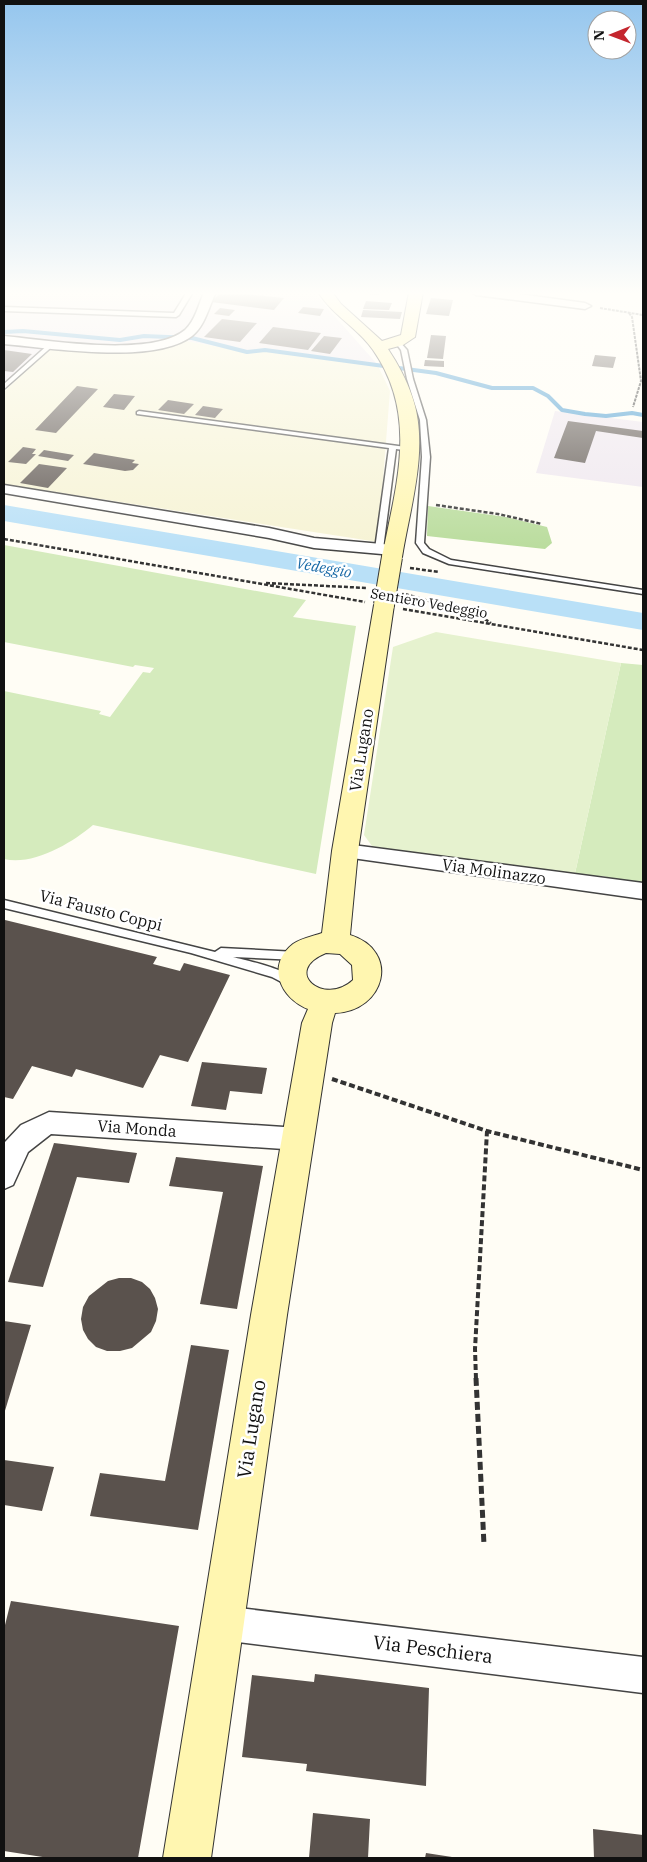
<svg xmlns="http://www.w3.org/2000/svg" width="647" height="1862" font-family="'IBM Plex Serif',serif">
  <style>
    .industrial { fill: #eee6ef }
    .farmland { fill: #f6f3d4 }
    .green { fill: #d5ebbd }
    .forest { fill: #b9dc9c }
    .pitch { fill: #e6f2cf }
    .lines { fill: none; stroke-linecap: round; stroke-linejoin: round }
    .stream { stroke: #3f96cf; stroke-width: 4 }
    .river { fill: #b9e0f7; fill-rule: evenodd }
    .building { fill: #5a524d }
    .lane-casing { stroke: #444; stroke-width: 3 }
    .street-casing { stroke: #444; stroke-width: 3 }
    .secondary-casing { stroke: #333; stroke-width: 2 }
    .path-far3 { stroke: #333; stroke-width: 2; stroke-dasharray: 3 1; stroke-linecap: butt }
    .path-far2 { stroke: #333; stroke-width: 2.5; stroke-dasharray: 4 2; stroke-linecap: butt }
    .path-far1 { stroke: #333; stroke-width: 4; stroke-dasharray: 6 3; stroke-linecap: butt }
    .path { stroke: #333; stroke-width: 5; stroke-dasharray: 8 4; stroke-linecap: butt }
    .lane { fill: #fff; fill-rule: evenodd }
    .street { fill: #fff; fill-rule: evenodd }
    .secondary { fill: #fff6b0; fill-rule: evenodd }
    .secondary-bridge-casing { stroke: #333; stroke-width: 22; stroke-linecap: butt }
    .secondary-bridge { stroke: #fff6b0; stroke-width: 20 }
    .labels { text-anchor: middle; stroke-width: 5; stroke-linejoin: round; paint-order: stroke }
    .far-street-label { font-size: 14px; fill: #111; stroke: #fff }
    .far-water-label { font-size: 15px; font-style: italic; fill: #1768a6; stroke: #fff }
    .street-label { font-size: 16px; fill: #111; stroke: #fff }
    .near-street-label { font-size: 19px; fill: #111; stroke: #fff }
  </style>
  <rect width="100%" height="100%" fill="#fffdf5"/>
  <path class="industrial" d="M4 292H313L377 364 265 350 247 352 180 340 144 349 52 344 4 387Z
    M555 411 643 422V487L536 473Z"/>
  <path class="farmland" d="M180 340 247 352 265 350 377 364 390 391 378 542 4 484V392L54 344 122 349Z"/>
  <path class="green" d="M4 545 306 600 293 617 356 626 316 874 93 825C72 843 33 866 4 859V691L101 711 99 714 110 717 143 672 150 673 154 668 135 665 133 667 4 642Z
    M621 663 643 665V885L603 876 574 878Z"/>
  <path class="forest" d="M428 506 506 517 547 527 552 543 545 549 427 536Z"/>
  <path class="pitch" d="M436 632 621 663 574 878 372 846 364 835 393 647Z"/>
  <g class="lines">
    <path class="stream" d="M4 332 23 331 120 340 144 336 192 338 247 352 265 350 436 373 492 388H533L548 396 562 410 585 414 606 416 632 413 643 415"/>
    <path class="river" d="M4 505 643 613V630L4 521Z"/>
  </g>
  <path class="building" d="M221 292H230L284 298 274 310 211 302Z
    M351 292H379L378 295Z
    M431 298 453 300 449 316 426 314Z
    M366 301 392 303 389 310 363 309Z
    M303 307 324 309 320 316 298 313Z
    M220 308 235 310 229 316 214 314Z
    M363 310 402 312 400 319 361 317Z
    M222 319 257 323 240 342 204 337Z
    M273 327 321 333 308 350 259 343Z
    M431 335 446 336 443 359 427 358Z
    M324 336 342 338 330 354 311 351Z
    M4 350 32 354 13 372 4 371Z
    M595 355 616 357 613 368 592 366Z
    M425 360 444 361V367L424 366Z
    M77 386 98 389 56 433 35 430Z
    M114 394 135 396 124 410 103 407Z
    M168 400 194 404 184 414 158 410Z
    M203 406 223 409 215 418 195 415Z
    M568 421 643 431V438L596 431 585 463 554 458Z
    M23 447 36 449 32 454H36L26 464 8 462Z
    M44 450 74 455 68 461 38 456Z
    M94 453 135 460 132 463 139 464 133 470 125 471 83 464Z
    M39 464 67 468 48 488 20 483Z
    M5 920 157 957 153 964 180 971 184 963 230 975 188 1062 160 1055 143 1088 76 1069 72 1077 32 1066 13 1099 4 1097Z
    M202 1062 267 1068 262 1094 230 1091 226 1110 191 1106Z
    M54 1143 137 1153 129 1183 77 1177 43 1287 8 1282Z
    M176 1157 263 1166 237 1309 200 1304 223 1192 169 1186Z
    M119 1278H131L142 1282 150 1289 155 1298 158 1309 156 1321 151 1332 132 1348 120 1351H107L96 1347 88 1339 83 1330 81 1319 83 1307 89 1296 108 1281Z
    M4 1321 31 1325 4 1414Z
    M191 1345 229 1350 198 1530 90 1516 100 1473 165 1481Z
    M4 1460 54 1467 42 1511 4 1505Z
    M11 1601 179 1626 138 1858H49L4 1851V1629Z
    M315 1674 429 1688 426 1786 306 1771 307 1764 242 1757 252 1675 314 1682Z
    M313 1813 370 1819 368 1858H309Z
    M593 1829 643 1835V1858H594Z
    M426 1853 452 1857V1858H425Z"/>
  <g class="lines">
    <defs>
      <path id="lane" d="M187 292H193L179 315 176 317 4 311V307L174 313Z
        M398 340 407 350 413 379 426 420 430 457 424 543 429 549 451 560 643 590V594L449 564 423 553 416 543 422 457 420 420 407 379 401 350 395 342Z
        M50 343 55 344 4 389V384Z
        M139 411 413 448 415 449 411 451 396 449 383 549 379 551 375 549 389 448 137 414V412Z
        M4 900 215 952 221 948 297 952 301 953 303 956 301 959 297 960 233 957C248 961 288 969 297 982L295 985 291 987 272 977 191 953 4 908Z"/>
      <path id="street" d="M204 292H216C209 306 205 326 192 336 154 365 51 348 4 344V336C46 340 152 358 185 330 195 321 199 304 204 292Z
        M471 292H505L585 303 591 306 585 309 476 295Z
        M4 485 269 528 314 538 393 545 401 550 393 555 314 548 269 538 4 493Z
        M345 844 643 883V899L338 856 334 851 338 846Z
        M49 1112 299 1128 308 1131 312 1139 308 1147 299 1150 51 1134 28 1152 13 1185 4 1189 5 1142 21 1125Z
        M222 1606 643 1657V1693L222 1640 210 1635 205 1623 210 1611Z"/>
      <path id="secondary" d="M318 292H332L341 304 382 341 401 335 409 292H423L415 337 403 345 388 349C398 364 406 379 412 396 430 447 410 507 402 557L399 561H385L382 557C396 485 419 416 373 350 358 328 333 316 318 292Z
        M384 599 391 601 394 605 358 851 350 935C401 951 385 1011 335 1013L332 1023 287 1315 211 1858H163L251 1315 302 1023 308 1009C280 998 266 965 293 944 300 939 313 936 322 933L332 851 374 605 377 601ZM326 953 340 954 352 965 353 980C324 1007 281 971 326 953Z"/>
    </defs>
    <use href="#lane" class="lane-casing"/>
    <use href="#street" class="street-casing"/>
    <use href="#secondary" class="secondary-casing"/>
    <path class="path-far3" d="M600 308 643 315
      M629 313 632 317 641 381 633 407"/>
    <path class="path-far2" d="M436 505 498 514 542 524
      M4 539 365 602
      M410 568 439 572
      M266 583 367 588
      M405 594 480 616 491 623
      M403 609 643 650"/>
    <path class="path-far1" d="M332 1079 487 1131 643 1170
      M476 1379 475 1349 487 1131"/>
    <path class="path" d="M476 1378 484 1545"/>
    <use href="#lane" class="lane"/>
    <use href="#street" class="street"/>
    <use href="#secondary" class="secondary"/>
    <defs>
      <path id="secondary-bridge" d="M384 605 392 557"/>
    </defs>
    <use href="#secondary-bridge" class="secondary-bridge-casing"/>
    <use href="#secondary-bridge" class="secondary-bridge"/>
  </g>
  <linearGradient id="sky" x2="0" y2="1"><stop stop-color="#95c6ee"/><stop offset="0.53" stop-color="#fffefa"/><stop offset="1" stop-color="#fffefa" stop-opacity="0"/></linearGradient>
  <rect width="647" height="553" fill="url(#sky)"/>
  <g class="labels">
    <g class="far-street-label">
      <text transform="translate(429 603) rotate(10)" y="5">Sentiero Vedeggio</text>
    </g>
    <g class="far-water-label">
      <text transform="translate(324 568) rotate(10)" y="5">Vedeggio</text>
    </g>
    <g class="street-label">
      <text transform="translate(361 750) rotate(-81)" y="6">Via Lugano</text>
      <text transform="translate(494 871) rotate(8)" y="6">Via Molinazzo</text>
      <text transform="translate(101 910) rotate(14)" y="6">Via Fausto Coppi</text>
      <text transform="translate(137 1128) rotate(4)" y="6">Via Monda</text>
    </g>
    <g class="near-street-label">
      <text transform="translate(251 1429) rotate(-81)" y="7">Via Lugano</text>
      <text transform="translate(433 1649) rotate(7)" y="7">Via Peschiera</text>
    </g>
  </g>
  <rect width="647" height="1862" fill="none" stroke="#111111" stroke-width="10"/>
  <g transform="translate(612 35) rotate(269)"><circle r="24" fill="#ffffff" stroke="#a0a0a0"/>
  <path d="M0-4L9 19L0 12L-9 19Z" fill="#c4262e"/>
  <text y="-8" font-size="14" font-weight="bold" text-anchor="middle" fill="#111111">N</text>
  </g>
</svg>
